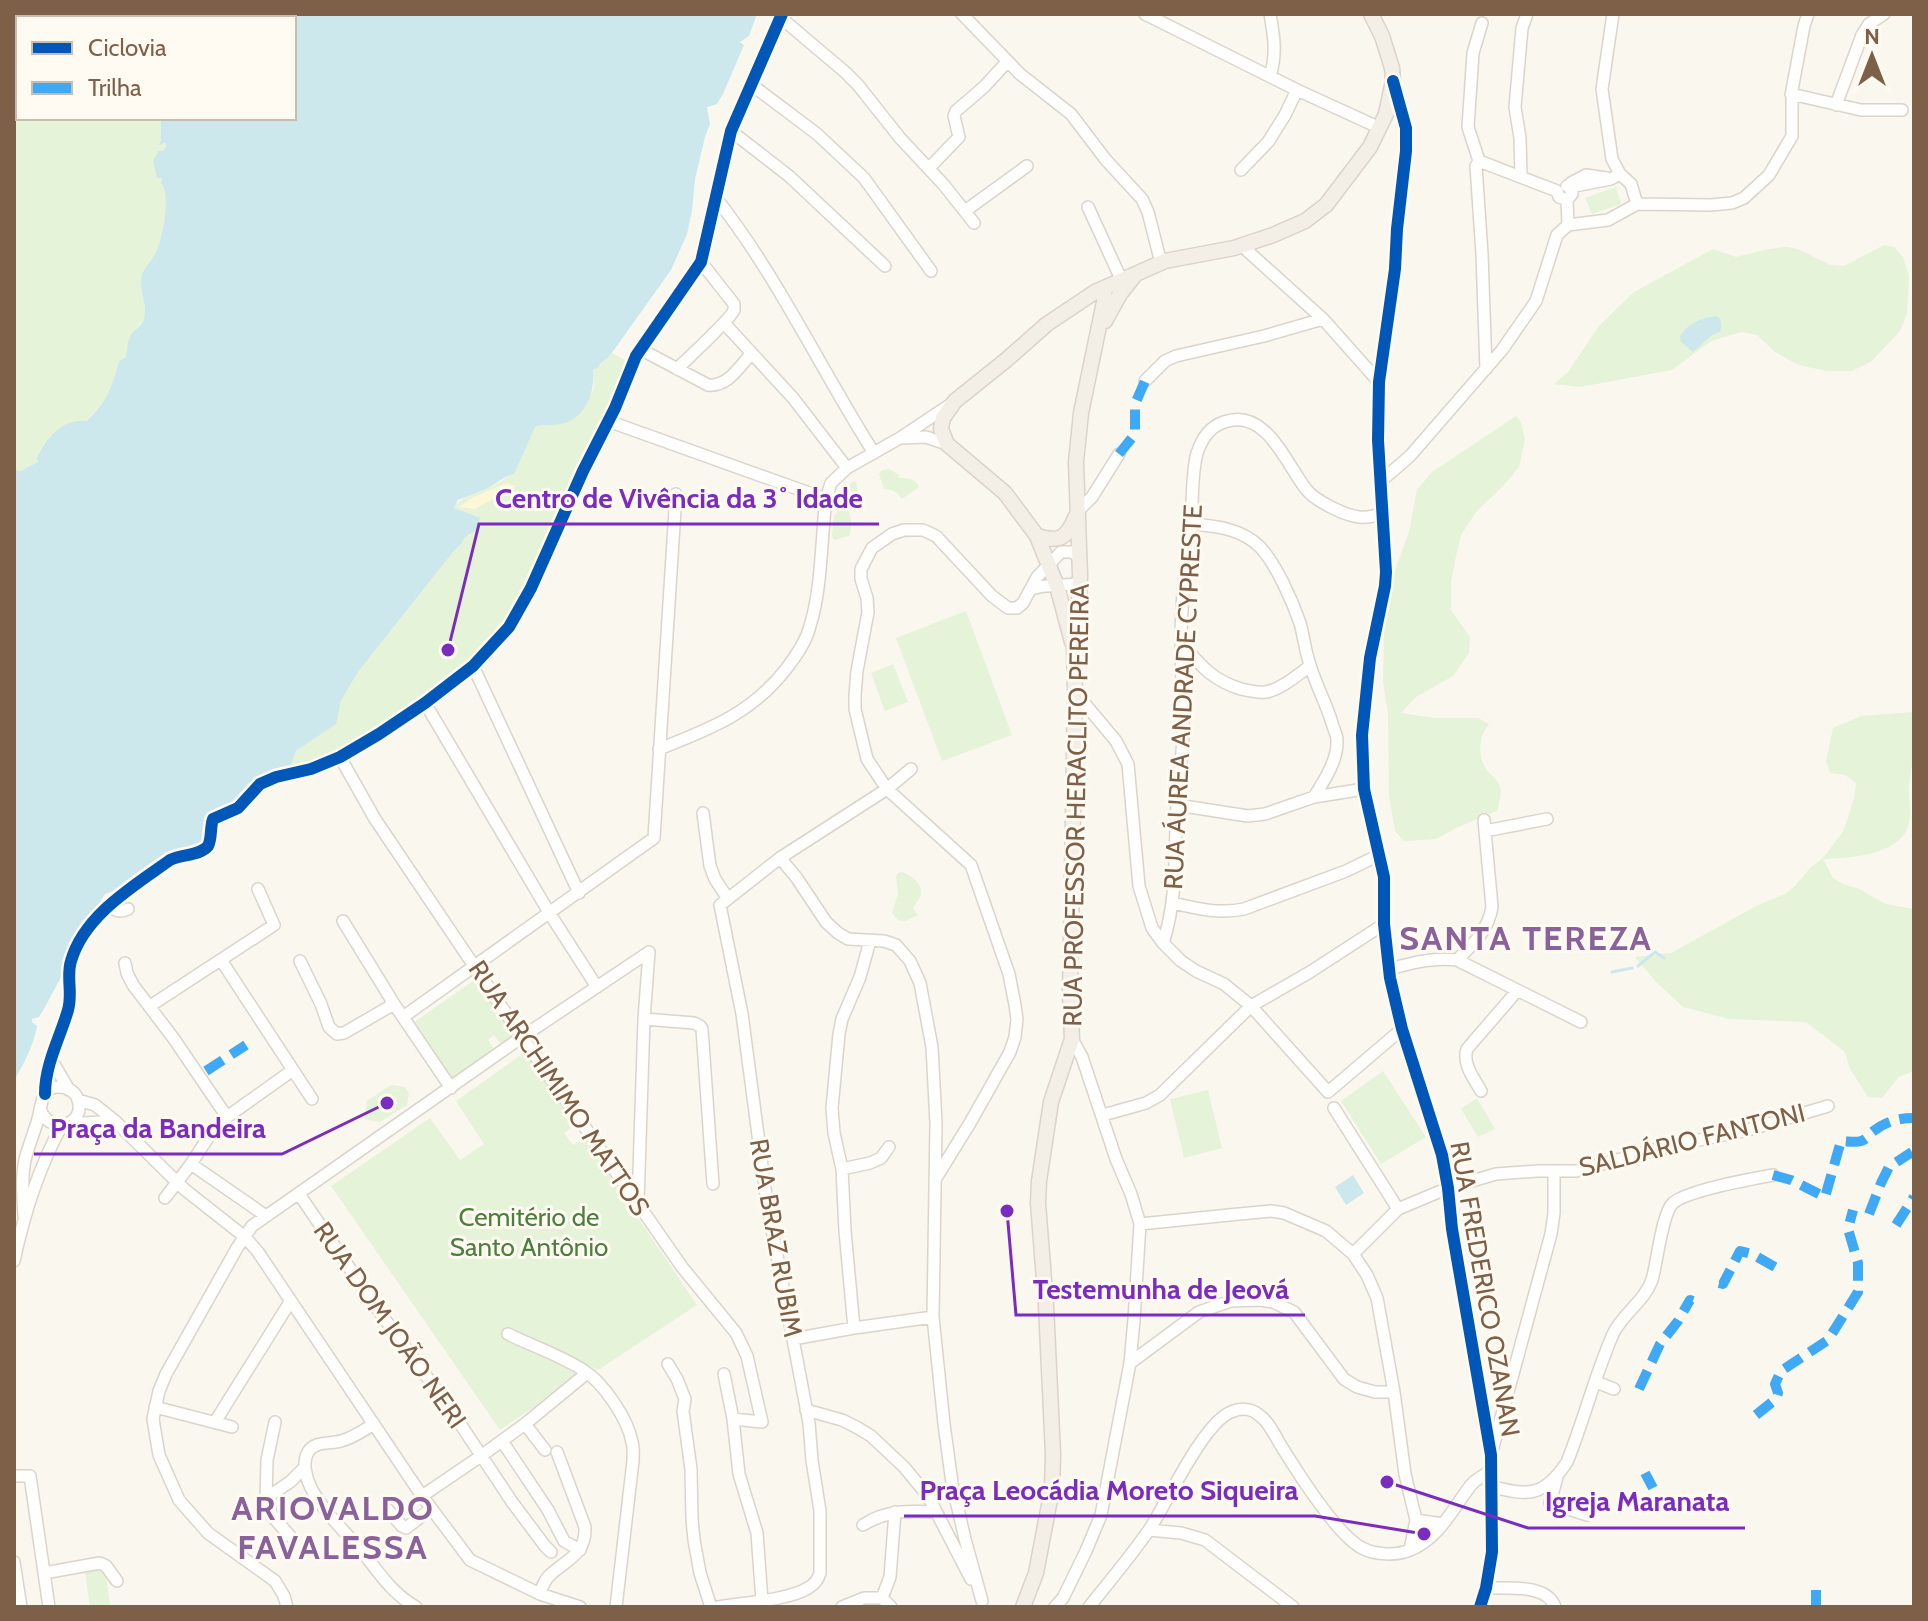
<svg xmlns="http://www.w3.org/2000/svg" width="1928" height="1621" font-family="Cabin,sans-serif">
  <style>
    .green { fill: #e5f3d8 }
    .sand { fill: #fdf6d7 }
    .water { fill: #cde8ed }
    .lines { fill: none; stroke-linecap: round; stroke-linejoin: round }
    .stream { stroke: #cde8ed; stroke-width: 3 }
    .minor-casing { stroke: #dad4cc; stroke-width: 14 }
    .major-casing { stroke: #dcd2ca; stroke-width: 17 }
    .minor { stroke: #fefefd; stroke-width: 11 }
    .major { stroke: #f4efe6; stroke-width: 14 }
    .quiet { stroke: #3fa9f5; stroke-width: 10; stroke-dasharray: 20 10; stroke-linecap: butt }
    .cycleway-casing { stroke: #fffbf2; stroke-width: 17 }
    .cycleway { stroke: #0057b8; stroke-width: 12 }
    .labels { text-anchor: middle; stroke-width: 6; stroke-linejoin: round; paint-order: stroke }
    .street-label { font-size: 26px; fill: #7e5f48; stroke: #fffbf2 }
    .park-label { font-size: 26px; fill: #4c7f3c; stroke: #fffbf2 }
    .district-label { font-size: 34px; font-weight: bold; letter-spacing: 2px; fill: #8a619a; stroke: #fffbf2 }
    .leader { fill: none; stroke: #7b2cbf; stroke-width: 3 }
    .callout-dot { fill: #7b2cbf; stroke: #fffbf2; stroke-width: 3 }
    .callout-label { font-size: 28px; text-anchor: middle; font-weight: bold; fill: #7b2cbf; stroke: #fffbf2; stroke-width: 6; stroke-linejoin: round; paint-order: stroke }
  </style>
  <rect width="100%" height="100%" fill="#faf7ef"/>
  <path class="green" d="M14 52H18V118H161V140L160 144H166L163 151H158C153 163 152 169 162 178L161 183C171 198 163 239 155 255 151 261 146 266 143 272L145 316C142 324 138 325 134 332 129 339 127 348 126 357L119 361C112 387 107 403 85 421 63 419 44 439 36 458L38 460V462L20 471 14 469Z
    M1616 187 1621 204 1592 214 1585 198Z
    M1884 245 1894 247 1903 257 1909 276 1907 314 1900 331 1872 361 1852 371H1826L1799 365 1775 352 1757 335 1741 332 1711 341 1672 370 1580 387 1554 384 1568 372 1599 326 1634 292 1713 249 1736 257 1769 249 1787 247 1798 249 1830 265 1844 266Z
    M612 353 627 361 606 419 549 540 542 547 508 617 503 625 485 640 480 655 469 666 340 753 296 768H290L296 751 335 724 341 701 358 672 453 552 462 543 464 537 471 535 454 508C465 490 492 491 507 477 518 466 527 441 534 427L555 424 584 409 594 388 593 370 609 357Z
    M1516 416 1521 422 1525 439 1519 467 1504 485 1476 512 1461 535 1456 556 1451 583V610L1470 637 1469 653 1453 676 1416 697 1401 713 1435 718H1478L1489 724C1479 736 1477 755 1486 769 1491 776 1500 780 1501 791 1501 797 1498 805 1497 811L1458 827 1436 839 1404 841 1395 831 1389 796 1388 714 1383 682 1385 598 1409 532 1417 490 1432 472Z
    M889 469 899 475V478C908 478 915 478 919 487L902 499C897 492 893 489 884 489L879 474 882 470Z
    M852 482H856L858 492 856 505 848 510C852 519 852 526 849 536L834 540 832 536 834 515 837 513 842 493Z
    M966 611 1012 735 942 761 896 638Z
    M893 664 908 702 885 711 871 673Z
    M1914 712C1914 724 1915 737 1914 749 1913 761 1910 774 1909 786 1908 801 1913 815 1907 829 1895 856 1848 858 1823 859L1833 878 1843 884 1857 888 1886 904 1914 909V1071L1899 1077 1882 1098 1868 1097 1850 1069 1845 1052 1806 1022 1729 1019 1683 1007 1656 982 1635 957 1671 953 1756 906 1785 894 1795 886 1810 868 1823 858 1844 830 1854 798 1856 783 1845 775 1830 773 1826 761 1833 728 1861 716Z
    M902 872C911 875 925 884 920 897 918 901 915 904 913 908L918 915 905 921 898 920 892 913 898 894 896 877 898 873Z
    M476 979 517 1041 505 1050 494 1035 488 1040 498 1055 455 1083 413 1023Z
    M525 1052 575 1125 564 1133 573 1145 584 1138 697 1305 598 1370 511 1328 505 1335 583 1374 500 1430 331 1186 430 1118 460 1160 484 1144 456 1101Z
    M1383 1071 1426 1137 1381 1164 1341 1101Z
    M391 1085 405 1087 409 1093 407 1105 380 1122 364 1119 367 1101Z
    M1208 1090 1222 1148 1184 1158 1170 1099Z
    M1477 1098 1495 1129 1478 1137 1461 1109Z
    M105 1569 110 1605 90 1607 85 1572Z"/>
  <path class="sand" d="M507 483 516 486 475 509 459 507 472 498Z"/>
  <path class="water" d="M170 14H757L749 36 740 42 744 45 723 94 717 104 707 107 710 124 705 137 695 179 692 211 687 234 671 270 609 357 600 364 599 367 593 370C595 390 588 413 568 422 558 426 545 424 535 427L514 474 509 475 488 488 458 500 454 508 480 518 475 531 464 538 462 543 453 552 358 672 341 701 336 724 296 751 290 768C263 772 249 802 224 810L204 845 130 885 105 894 71 949 69 962 44 1009 39 1017 32 1019V1022L37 1026C33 1047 24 1063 14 1081V469L20 471 38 462V460L36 459C45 439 62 418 86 421 107 403 112 386 119 361L126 357C127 349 128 339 132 333 137 328 142 325 144 319 148 304 138 289 142 275 144 267 151 262 155 254 163 238 171 196 161 183L162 178H157L153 161 158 151H163L166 146 165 143 159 145 161 140V118H294V18H169Z
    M1716 316C1721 317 1723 327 1720 332L1712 335 1693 352 1681 342 1680 336C1688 323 1701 318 1716 316Z
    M1353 1175 1364 1193 1346 1205 1335 1187Z"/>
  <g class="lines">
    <path class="stream" d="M1638 966 1655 952 1664 958
      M1612 972 1632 968"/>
    <defs>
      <path id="minor" d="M962 14 1020 74 1071 114 1106 160 1142 199 1148 212 1161 263
        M1145 14 1297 90 1380 128
        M1270 14C1274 36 1277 54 1270 76
        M1613 14 1602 89 1612 159 1620 174 1631 184 1637 204 1711 205 1732 203 1744 198 1769 175 1792 136V90L1804 26 1808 14
        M780 17 845 72 858 85 900 138 944 185 974 223
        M1482 23 1473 53 1468 127 1479 161 1476 166 1482 254 1486 369
        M1393 81 1406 128V151L1397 229 1395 269 1379 382 1378 440 1386 572 1385 586 1370 658 1362 735 1364 789 1384 877V924L1390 978 1402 1029 1442 1155 1448 1188 1452 1229 1491 1455 1492 1552 1486 1588 1480 1607
        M752 85 817 134 864 178 931 271
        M1791 94 1861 110H1902
        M1836 105 1862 35 1869 24 1884 14
        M731 131 789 176 885 266
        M1479 161 1557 191 1559 197 1567 200
        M929 168 959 137 954 116 956 111 984 87 1007 62
        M1241 170 1268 142 1285 115 1297 90
        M1521 176 1520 138 1515 107 1522 28 1527 14
        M1571 183 1586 175 1607 178
        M1567 186 1570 187 1611 179 1620 174
        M716 198C778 277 820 368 874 453
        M1088 207 1121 279
        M965 211 1027 166
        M1568 225 1608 220 1637 204
        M1242 246 1323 319 1379 382
        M724 323 793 398 847 468
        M640 349 708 385C728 387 739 367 751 354
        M677 369C687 359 730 320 734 310 734 308 734 306 734 304L701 262
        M1145 381 1165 361 1176 356 1264 336 1323 319
        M608 421 826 499
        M901 438 926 437 947 444
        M1381 481 1410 456 1502 350 1536 301 1557 235 1568 225 1567 200 1572 194 1570 187
        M1078 511 1092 497 1119 454
        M1191 524C1215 526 1241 528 1260 547 1276 564 1292 600 1300 623 1304 637 1305 651 1310 665 1316 685 1326 703 1332 723 1333 728 1337 735 1337 740 1338 760 1324 781 1314 797
        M1032 589C1047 583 1063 587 1079 583
        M1181 643C1201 666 1212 680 1241 689 1249 691 1258 693 1266 692 1282 689 1297 675 1310 666
        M473 666 579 893
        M1075 692 1116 741 1128 764 1139 886 1152 928 1163 943 1181 961 1196 971 1224 984 1251 1006 1328 1092 1402 1029
        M425 703 550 914 597 987
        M659 749C710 729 752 713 786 669 796 656 806 642 810 626 822 588 821 539 826 499L831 483 847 468 900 438 951 404
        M340 757 375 819 522 1037 682 1267 736 1333 747 1356 762 1422 733 1419
        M1177 805 1248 816 1265 814 1314 797 1364 789
        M703 813 710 866 715 879 728 899
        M1485 831 1547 819
        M780 858 796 877 826 922 838 933 848 939 884 941 896 945 910 961 920 983 932 1047 936 1123 933 1317 944 1424 952 1483 965 1539 982 1601
        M1173 903C1198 909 1219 914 1244 909L1346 871 1379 855
        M109 906C116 911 120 913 128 909
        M343 921 394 1004 451 1088
        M1163 943C1178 898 1174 851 1177 805 1178 782 1182 760 1183 738 1184 695 1179 653 1182 610 1183 582 1188 554 1191 526 1193 502 1191 476 1197 453 1202 439 1209 427 1224 422 1266 407 1286 464 1306 489 1315 501 1344 515 1359 517 1367 518 1375 516 1383 513
        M221 960 312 1099
        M1457 960C1473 944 1488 931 1492 907L1484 820
        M300 961 321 1004 329 1027 337 1034 344 1033 394 1004
        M125 963 127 973 133 985 174 1039 227 1117
        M1389 969C1412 963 1433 957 1457 960L1581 1022
        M150 1006 274 925 258 889
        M403 1017 654 838 676 494
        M644 1019 694 1023 700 1026 702 1029 713 1184
        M51 1059 69 1090
        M1481 1091C1474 1078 1462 1064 1467 1049L1517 991
        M45 1094C45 1064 60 1038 68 1010 73 993 66 977 71 961 84 915 134 886 170 860 181 854 200 856 208 846 212 839 210 827 213 819L238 808 260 784 276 777 311 769 340 757 379 734 425 703 473 666 509 627 531 588 583 471 615 408 636 356 701 262 731 131 782 14
        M78 1100 95 1105 115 1121 184 1189 245 1237 258 1252 422 1496 470 1560 540 1594 580 1607
        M1334 1108 1398 1209
        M1103 1115 1146 1103 1160 1095 1251 1006 1310 972 1384 924
        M68 1124 115 1121
        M191 1164 266 1216
        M842 1169 870 1163 881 1158 889 1147
        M936 1178 970 1123 1010 1052 1015 1037 1017 1019 1015 1005 1009 974 971 865 887 789 867 759 855 709V695L857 671 868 612 867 598 861 579V569L872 548 892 534 904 530H923L936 536 992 596 1008 608H1017L1023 603 1037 577 1061 552H1072L1079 557
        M299 1194 376 1307 451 1410 512 1502 545 1546 551 1552
        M165 1198 191 1164 211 1133 227 1117 293 1070
        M638 1202 644 1019 649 952
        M24 1216C23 1198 21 1178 25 1160 28 1147 34 1133 38 1119 42 1106 40 1087 59 1087 68 1087 76 1092 78 1100 86 1124 52 1136 41 1111
        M1140 1224 1239 1214 1271 1211 1284 1213 1326 1231 1353 1254 1367 1275 1377 1298 1394 1392 1405 1474 1416 1520 1442 1524
        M1353 1254 1398 1209 1448 1188 1496 1174 1538 1171H1576L1665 1147 1748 1130 1828 1106
        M14 1261C24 1214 39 1167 62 1125
        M854 1328 845 1231 842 1169 834 1133 832 1108 839 1034 842 1019 860 977 870 941
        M508 1334C532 1346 560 1355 583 1370 603 1382 628 1419 632 1442 634 1448 633 1455 633 1461L616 1607
        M793 1339 854 1328 933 1317
        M1130 1363 1199 1312 1231 1301 1260 1300 1273 1302 1294 1312 1344 1379 1357 1387 1375 1392H1394
        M668 1364 677 1379 685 1399 683 1411 691 1469 692 1519 694 1540 700 1573 711 1607
        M724 1374 733 1419 739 1474 757 1533 762 1601
        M1596 1382 1614 1389
        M155 1407 232 1427
        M806 1410 842 1420 858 1428 871 1436 904 1467 928 1496 971 1579
        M215 1422 290 1302
        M275 1422 267 1460 266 1498 290 1482 305 1467
        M374 1424C364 1430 353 1438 341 1441 331 1444 314 1441 308 1452 302 1462 306 1478 311 1488 323 1511 344 1531 361 1550 378 1571 391 1593 416 1607
        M525 1424 545 1450
        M502 1441 548 1510 564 1541 580 1550
        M1492 1451 1551 1234 1554 1213V1172
        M14 1476H30L49 1607
        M1557 1477 1550 1503 1587 1515
        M1491 1486C1528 1497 1545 1496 1567 1462 1584 1420 1595 1375 1613 1334 1623 1313 1644 1302 1652 1280 1657 1263 1662 1213 1673 1203 1688 1190 1751 1179 1773 1175
        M422 1496 481 1456 525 1424 587 1373
        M266 1498 272 1516 290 1536
        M387 1509 402 1526 406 1528 431 1509
        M863 1525C886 1510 909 1511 935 1512
        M1149 1530 1181 1533 1205 1540 1293 1607
        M1410 1550 1416 1520
        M14 1562 21 1607
        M44 1573 100 1563 106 1566 117 1581
        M1486 1588C1506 1589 1547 1583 1555 1607
        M540 1594C542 1587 544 1581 549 1576 566 1559 586 1556 585 1527L557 1452
        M882 1598 890 1577 895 1512
        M882 1598 891 1607
        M287 1607 284 1596 275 1581 208 1533 179 1500 159 1455 153 1419 159 1391 166 1374 237 1248 252 1226 522 1037 649 952
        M718 1607C741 1603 789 1600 808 1588 815 1584 818 1580 820 1573V1511L812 1460 809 1423 767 1203 742 1014 720 905 780 858 887 789 911 769
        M842 1607 864 1598H882
        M1055 1607 1063 1598 1086 1551 1101 1515 1130 1363 1134 1320 1140 1224 1131 1194 1116 1159 1082 1057 1072 1039
        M1089 1607C1109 1582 1130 1557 1149 1530 1167 1503 1203 1423 1231 1412 1240 1408 1251 1408 1259 1415 1269 1422 1274 1434 1280 1444 1296 1470 1337 1535 1362 1548 1375 1555 1396 1556 1410 1550 1439 1539 1453 1508 1471 1485 1476 1479 1484 1475 1491 1471"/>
      <path id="major" d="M1105 321 1120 294 1135 275
        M1037 536C1060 543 1067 538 1076 516
        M1072 642 1057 586 1037 536 1005 493 947 444 941 429 943 418 955 401 1005 361 1047 324 1095 292 1165 261 1234 248 1273 235 1305 221 1326 205 1370 147 1386 114 1393 81 1392 68 1382 36 1371 14
        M1023 1607 1036 1573 1052 1489 1053 1454 1046 1305 1038 1203 1039 1181 1051 1102 1072 1039 1070 996 1075 692 1074 648 1078 624 1080 575 1076 462 1081 413 1105 297 1102 289"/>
    </defs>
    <use href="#minor" class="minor-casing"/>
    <use href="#major" class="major-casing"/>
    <use href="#minor" class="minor"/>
    <use href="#major" class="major"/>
    <path class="quiet" d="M1119 454 1135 434V404L1145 381
      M206 1071 246 1045
      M1773 1175 1791 1180 1825 1197 1841 1141C1847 1141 1855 1143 1861 1141 1869 1138 1865 1138 1871 1133 1884 1122 1897 1118 1914 1118
      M1869 1214 1881 1183 1889 1167 1912 1152
      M1896 1225 1914 1197
      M1719 1283 1723 1284 1740 1251 1752 1254 1775 1267
      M1639 1389 1660 1344 1678 1321 1690 1300 1693 1301
      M1756 1415 1776 1399 1778 1393 1775 1384 1781 1371 1828 1340 1858 1292V1263L1848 1229 1853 1210
      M1645 1473 1653 1488
      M1816 1590V1607"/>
    <defs>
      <path id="cycleway" d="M1393 81 1406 128V151L1397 229 1395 269 1379 382 1378 440 1386 572 1385 586 1370 658 1362 735 1364 789 1384 877V924L1390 978 1402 1029 1442 1155 1448 1188 1452 1229 1491 1455 1492 1552 1486 1588 1480 1607
        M45 1094C45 1064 60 1038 68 1010 73 993 66 977 71 961 84 915 134 886 170 860 181 854 200 856 208 846 212 839 210 827 213 819L238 808 260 784 276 777 311 769 340 757 379 734 425 703 473 666 509 627 531 588 583 471 615 408 636 356 701 262 731 131 782 14"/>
    </defs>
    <use href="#cycleway" class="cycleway-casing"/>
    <use href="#cycleway" class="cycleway"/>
  </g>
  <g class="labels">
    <g class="street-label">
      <text transform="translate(1183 697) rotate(-87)" y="9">RUA ÁUREA ANDRADE CYPRESTE</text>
      <text transform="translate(1076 805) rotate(-89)" y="9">RUA PROFESSOR HERACLITO PEREIRA</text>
      <text transform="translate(559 1088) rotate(56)" y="9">RUA ARCHIMIMO MATTOS</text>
      <text transform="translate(1692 1140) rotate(-14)" y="9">SALDÁRIO FANTONI</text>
      <text transform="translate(776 1238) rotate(80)" y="9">RUA BRAZ RUBIM</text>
      <text transform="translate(1485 1289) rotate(80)" y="9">RUA FREDERICO OZANAN</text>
      <text transform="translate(390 1325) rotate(55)" y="9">RUA DOM JOÃO NERI</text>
    </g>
    <g class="park-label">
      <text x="529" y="1226">Cemitério de<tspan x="529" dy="30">Santo Antônio</tspan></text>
    </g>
    <g class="district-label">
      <text x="1526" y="950">SANTA TEREZA</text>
      <text x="333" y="1520">ARIOVALDO<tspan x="333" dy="39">FAVALESSA</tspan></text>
    </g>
  </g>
  <path class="leader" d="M448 650L479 524H879M387 1103L282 1154H34M1007 1211L1016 1315H1305M1424 1534L1315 1516H904M1387 1482L1528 1528H1745"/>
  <g class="callout-dot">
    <circle cx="448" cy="650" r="8"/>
    <circle cx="387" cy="1103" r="8"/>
    <circle cx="1007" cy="1211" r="8"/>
    <circle cx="1424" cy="1534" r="8"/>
    <circle cx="1387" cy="1482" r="8"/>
  </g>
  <g class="callout-label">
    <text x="679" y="508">Centro de Vivência da 3˚ Idade</text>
    <text x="158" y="1138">Praça da Bandeira</text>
    <text x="1161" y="1299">Testemunha de Jeová</text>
    <text x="1109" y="1500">Praça Leocádia Moreto Siqueira</text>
    <text x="1637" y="1511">Igreja Maranata</text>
  </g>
  <rect width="1928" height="1621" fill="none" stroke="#7e5f48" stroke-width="32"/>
  <rect x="16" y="16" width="280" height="104" fill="#fffbf2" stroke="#cbbdae" stroke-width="2"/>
  <rect x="32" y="42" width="40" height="12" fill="#0057b8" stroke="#cbbdae" stroke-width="2"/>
  <text x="88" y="56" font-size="24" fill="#7e5f48">Ciclovia</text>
  <rect x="32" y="82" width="40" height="12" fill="#3fa9f5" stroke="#cbbdae" stroke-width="2"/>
  <text x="88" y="96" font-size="24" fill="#7e5f48">Trilha</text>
  <g transform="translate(1872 56)" stroke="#fffbf2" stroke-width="6" paint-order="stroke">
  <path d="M0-6L14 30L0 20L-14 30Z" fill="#7e5f48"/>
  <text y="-12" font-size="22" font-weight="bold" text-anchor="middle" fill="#7e5f48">N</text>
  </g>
</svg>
